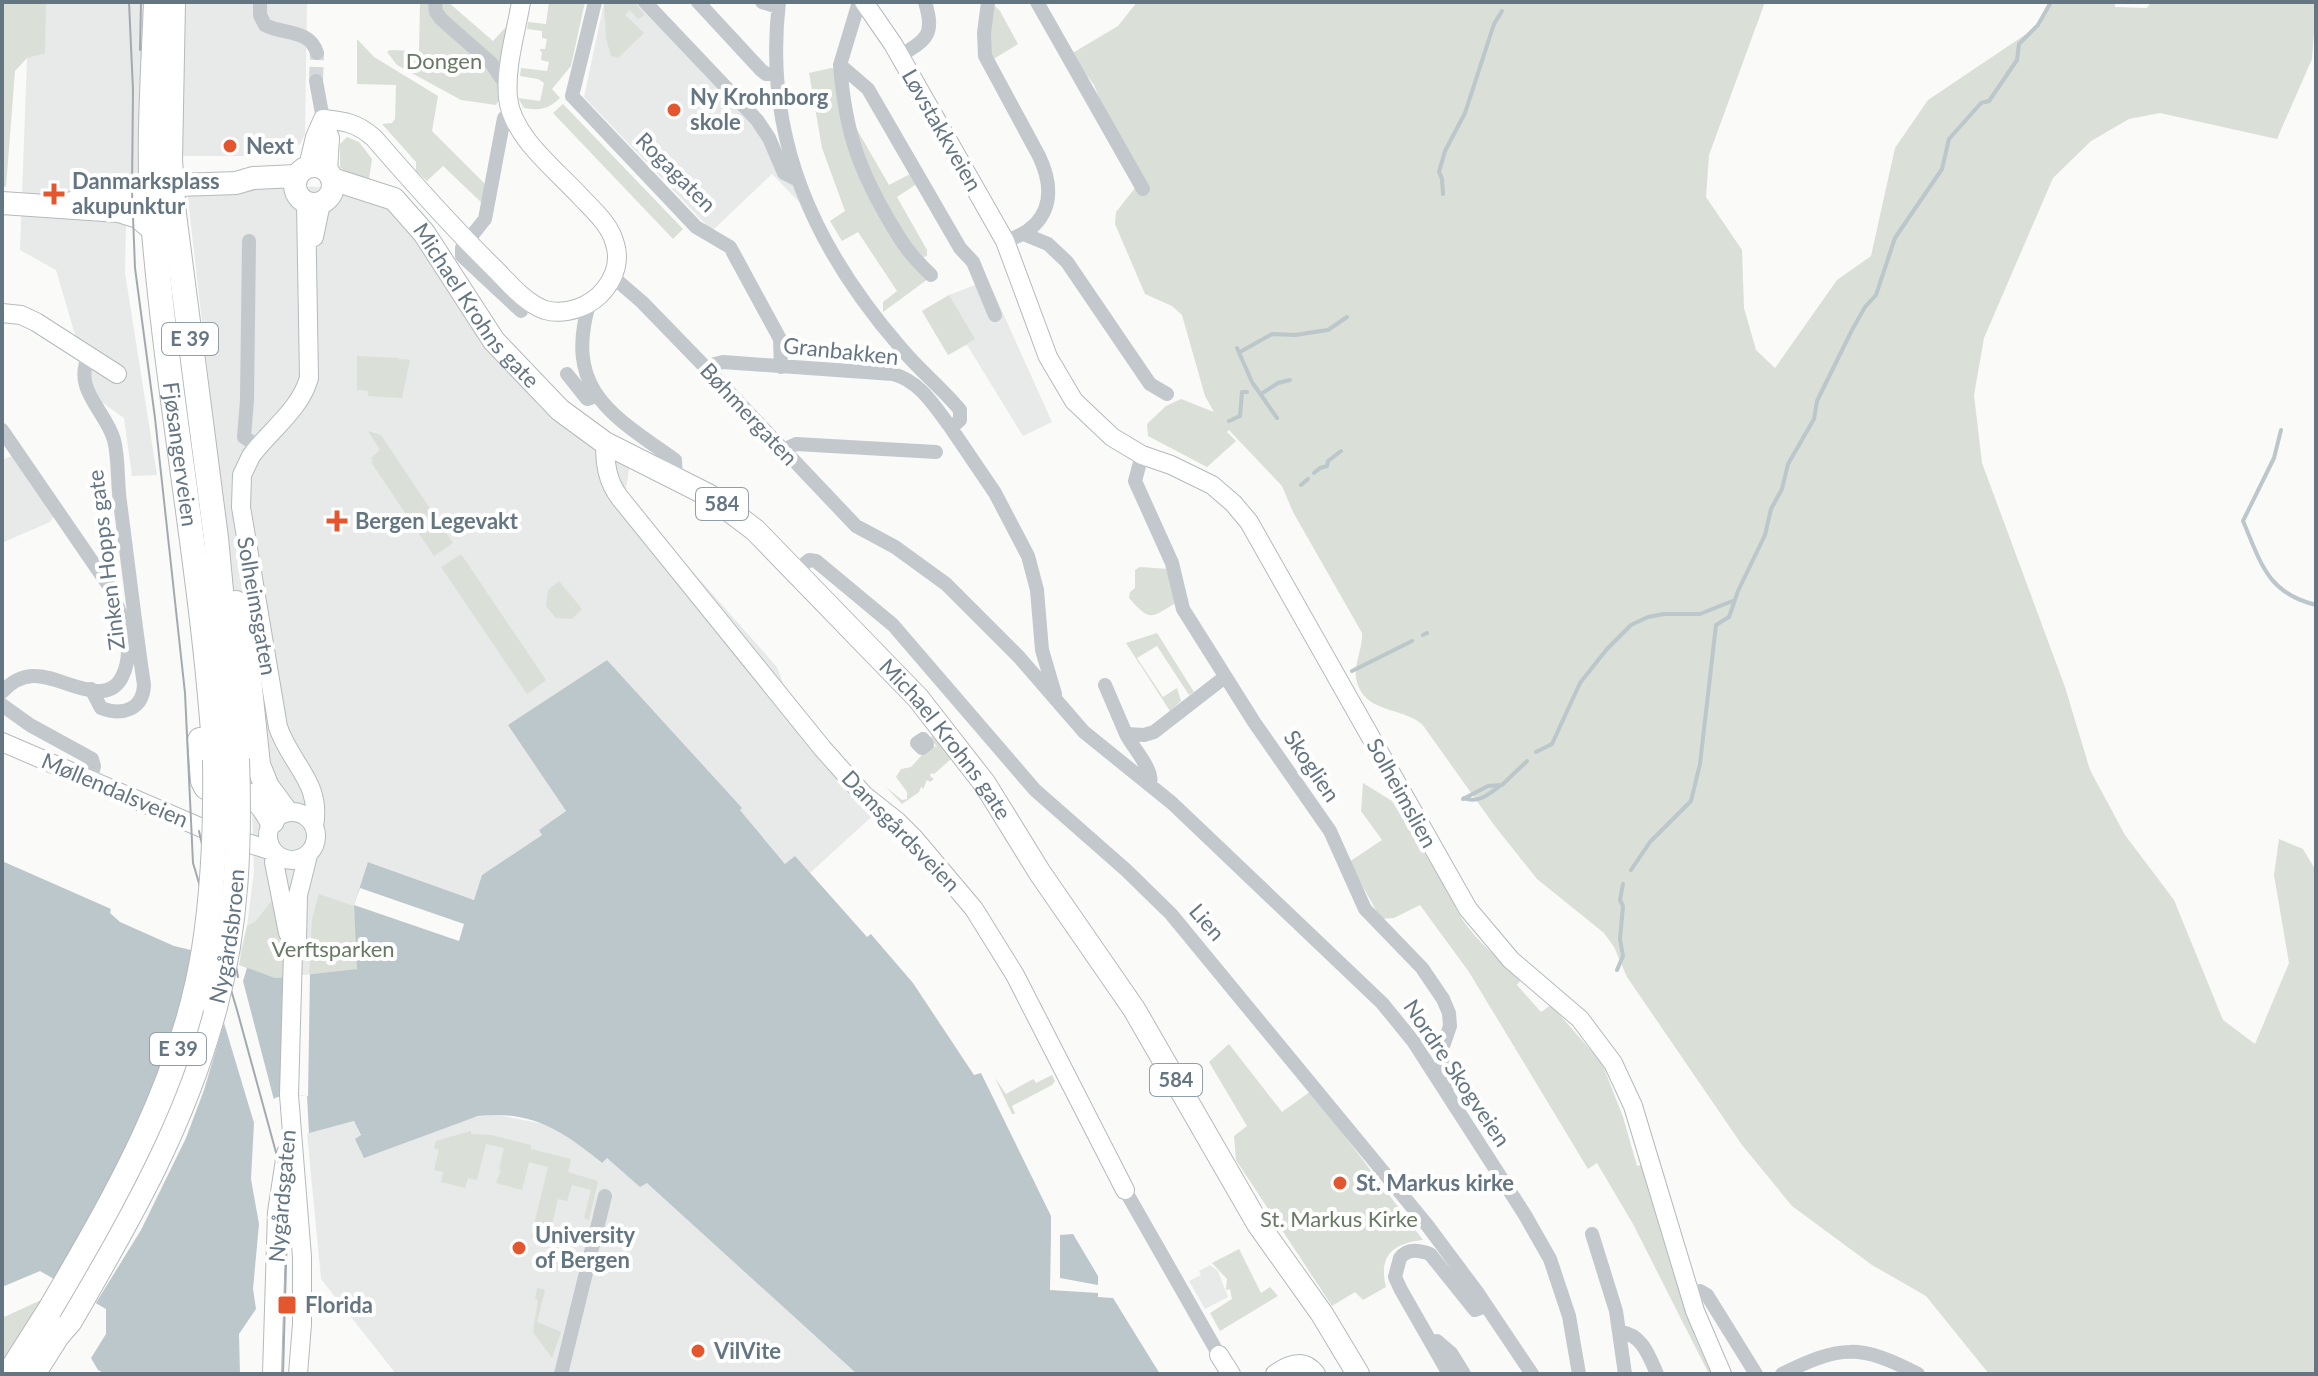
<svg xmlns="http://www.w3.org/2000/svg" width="2318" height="1376" font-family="Lato,sans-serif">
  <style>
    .built { fill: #e8e9e9 }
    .green { fill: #dadfd7 }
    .water { fill: #bbc7cb }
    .pier { fill: #fafaf8 }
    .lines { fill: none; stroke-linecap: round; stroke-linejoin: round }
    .stream { stroke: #bbc7cb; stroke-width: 4 }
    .street-tunnel { stroke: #d5d9db; stroke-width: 14; stroke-dasharray: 14 7; stroke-linecap: butt }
    .secondary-casing { stroke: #b3babf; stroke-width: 20 }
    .primary-casing { stroke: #b5babe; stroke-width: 24 }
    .highway-casing { stroke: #b4b9bd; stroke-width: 26 }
    .street { stroke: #c3c8cc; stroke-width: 14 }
    .secondary { stroke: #fff; stroke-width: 18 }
    .primary { stroke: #fff; stroke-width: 22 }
    .highway { stroke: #fff; stroke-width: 24 }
    .tram { stroke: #a2aab0; stroke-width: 2 }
    .highway-bridge-casing { stroke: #b4b9bd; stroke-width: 26; stroke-linecap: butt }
    .highway-bridge { stroke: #fff; stroke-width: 24 }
    .poi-dot { fill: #e4572e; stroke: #fff; stroke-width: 3 }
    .labels { text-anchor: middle; stroke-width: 8; stroke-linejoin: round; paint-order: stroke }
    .shield { fill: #fff; stroke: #939fa8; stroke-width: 2 }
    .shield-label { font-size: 20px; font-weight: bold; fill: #657683 }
    .park-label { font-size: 22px; fill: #687a64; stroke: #fff }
    .poi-label { font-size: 22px; font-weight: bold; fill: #657683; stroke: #fff; text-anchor: start }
    .street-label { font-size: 22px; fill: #657683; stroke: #fff }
  </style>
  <rect width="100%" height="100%" fill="#fafaf8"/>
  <path class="built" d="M46 2H307L305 134 300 144 282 154 270 156H180L127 179 125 273 157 475 132 476 124 418 93 396 56 270 20 250 27 58Z
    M604 2H652L783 155 800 203 772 174 712 231 584 97Z
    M186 181 343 188 394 205 492 336 631 458 625 495 777 667 788 696 880 809 810 873 795 857 786 865 740 810 741 808 607 660 509 725 566 811 539 830 542 835 482 875 474 900 369 862 354 905 358 969 275 978 241 966 240 952 247 926 254 871 250 745Z
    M988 280 1052 422 1023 436 967 345 948 355 922 311 949 295Z
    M15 455 55 514 50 522 4 542 2 537V460Z
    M493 1114 549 1125 568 1135 601 1163 607 1158 647 1182 857 1374H396L321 1279 307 1133 354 1121 361 1136 356 1139Z
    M1210 1265 1218 1271 1228 1297 1205 1309 1189 1281 1201 1275 1199 1271Z"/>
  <path class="green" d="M2 2H46L45 53 27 58 15 71 6 187 2 186Z
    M420 2H431L500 79 498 102 496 105 461 100 397 65 387 52 390 50 419 51Z
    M441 2H448L493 41 506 27 502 67 444 17Z
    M549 2H585L571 66 552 89 560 98C548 109 541 111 524 108L518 98 540 101 544 83 538 79 520 76 521 68 547 71 549 62 541 60 542 52 540 51V49H545L547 39 542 38V31L527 29 528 22 546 24Z
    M604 2H634L645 15 638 19 630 10 625 15 644 33 618 58 611 56 606 38Z
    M1137 2H1765L1709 155 1706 197 1742 250 1744 308 1756 350 1775 368 1837 280 1871 256 1895 148 1928 100 2041 24 2051 2H2115V7L2147 8 2151 2H2316L2312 59 2277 139 2160 113 2129 119 2091 141 2053 178 1984 338 1974 395 1982 463 2065 687 2090 770 2125 835 2174 900 2223 1020 2255 1044 2289 963 2274 875 2279 839 2303 849 2316 871V1374H1989L1926 1296 1872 1265 1792 1206 1742 1145 1627 977 1614 947 1604 933 1537 879 1494 825 1422 724C1400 706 1363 714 1356 678 1354 662 1363 649 1362 633L1293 512 1282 486 1229 430 1227 432 1236 441 1207 467 1148 436 1147 424 1166 406 1181 399 1214 412 1205 396 1182 315 1172 306 1145 294 1115 224 1116 212 1135 188 1094 85 1071 54 1118 26Z
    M992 3 1000 11 1018 44 992 60 988 40 991 35 988 29Z
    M357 39 374 57 438 96 432 131 486 185 482 203 443 166 427 181 416 171V162L382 124 392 123 395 119 396 85 357 84Z
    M831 68 836 69 848 139 928 279 883 312V302L897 291 858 232 842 241 830 221 845 211 822 148 809 73Z
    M563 104 683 229 673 239 553 113Z
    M848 114 889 185 912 173 918 183 897 197 927 250V256L917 259 872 187Z
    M347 137 359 142 372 159 369 179 346 173 340 167V144Z
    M949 295 975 339 948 355 922 311Z
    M357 356 399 358 400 362 401 359 410 360 402 398 368 396V391L357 390Z
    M368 431 381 435 453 543 434 556 371 462 373 461 371 458 380 450Z
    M461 554 546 680 527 694 441 567Z
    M1140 567 1169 569 1176 603C1151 617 1151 623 1129 598L1130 592 1135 588V570Z
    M559 581 582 609 572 619 556 618 546 606 548 590Z
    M1157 633 1194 692 1189 695 1157 646 1137 658 1163 697 1177 688 1181 701 1170 711 1126 643Z
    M933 735 951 759 934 774 931 773 930 776 934 779 930 782 927 780 923 789 921 787 919 792 902 804 886 787 902 800 907 799V792L896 777 901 769 911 767 931 745 937 747 930 738Z
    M1363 783 1392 801 1451 896C1462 931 1496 955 1521 980L1517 985 1541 1012 1551 1005 1602 1063 1623 1117 1637 1166 1645 1164 1695 1337 1712 1374H1709L1633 1224 1597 1163 1588 1169 1469 972 1420 905 1394 918 1381 919 1349 862 1382 840 1361 811Z
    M319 894 354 906 358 969 309 974 312 919Z
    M273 899C282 926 286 948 285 977L275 978 239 965 247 926 255 922Z
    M1229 1044 1282 1112 1311 1091 1423 1240C1393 1243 1378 1256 1386 1287L1363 1300 1355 1292 1332 1306 1236 1160 1234 1136 1247 1126 1209 1062Z
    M1052 1075 1055 1081 1052 1085 1012 1106 1015 1114H1012L995 1078 1006 1094 1033 1079 1036 1083Z
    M471 1131V1134L491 1135 531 1145V1149L571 1159 568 1172 598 1181 589 1220 584 1218 591 1190 572 1185 567 1201 558 1199 548 1241 531 1237 548 1167 529 1162 522 1190 496 1183 501 1170 499 1169 504 1148 486 1144 477 1180 468 1178 465 1188 441 1182 443 1172 434 1170 439 1150 434 1148 436 1141Z
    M1239 1249 1261 1293 1270 1287 1278 1296 1220 1331 1210 1313 1232 1299 1230 1289 1226 1290 1227 1279 1212 1263Z
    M537 1288 545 1290 537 1322 561 1332 552 1358 533 1332 538 1300 535 1299Z
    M41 1300 2 1363V1318Z"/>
  <path class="water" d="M607 660 742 808 740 810 785 864 795 856 867 937 871 934 876 940 913 983 974 1075 981 1073 1051 1216V1234H1073L1098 1276V1297L1113 1298 1160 1374H857L647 1183 640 1187 607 1158 602 1163C563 1131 532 1110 478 1116L364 1158 355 1139 361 1135 354 1121 309 1133 307 1096 284 1095 275 1098 254 1123 251 1179 259 1224 253 1289 256 1309 239 1334 240 1374H105L98 1370 91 1358 106 1334V1309L40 1271 2 1287V861L111 909 110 913 120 922 174 946 212 955 275 978 357 969 354 905 368 862 474 900 482 875 542 835 539 830 566 811 508 725Z"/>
  <path class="pier" d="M360 888 464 924 459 941 354 905Z
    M192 946 237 960V964L247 968 243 981 274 1100 254 1123 224 1023 204 1090 186 1138 141 1230 94 1306 52 1282 115 1178 162 1067 181 1007Z
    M310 974 308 1096 284 1095 285 977Z
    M1060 1230H1071L1073 1234 1060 1235V1278L1098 1285V1293L1050 1290 1051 1234H1059Z"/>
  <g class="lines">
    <path class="stream" d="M1443 194 1442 179 1439 172 1445 151 1465 113 1494 24 1502 11
      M1237 348 1252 382 1277 418
      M1240 352 1272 334 1295 335 1328 330 1347 317
      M1261 394 1278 383 1290 380
      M1229 421 1240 416 1242 392H1247
      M2281 430 2274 458 2243 521C2261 563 2267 593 2316 605
      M1314 473 1320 468 1327 466 1328 461 1341 451
      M1301 485 1308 479
      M1423 635 1427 633
      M1352 671 1412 641
      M1536 752 1552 744 1580 683 1607 649 1631 625 1648 617 1664 614H1700L1735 600
      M1464 798C1478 804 1489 794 1500 786
      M1463 799 1488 786 1502 785 1527 761
      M1631 870 1650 842 1691 801 1700 764 1716 625 1729 617 1738 591 1765 535 1771 509 1782 489 1788 464 1814 419 1817 401 1852 330 1865 307 1876 295 1895 238 1942 169 1949 139 1981 103 1989 101 2017 60 2019 44 2038 25 2051 2
      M1617 970 1623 956 1620 939 1623 906 1620 900 1623 884"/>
    <path class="street-tunnel" d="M316 81 317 53"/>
    <defs>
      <path id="secondary" d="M864 2 893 44 1005 241 1048 357 1074 401 1112 437 1142 455 1171 465 1212 485 1233 503 1249 522 1468 909 1511 960 1580 1019 1613 1063 1633 1106 1695 1311 1722 1374
        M323 119C345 121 357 123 374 138 413 183 451 226 494 268 508 282 525 303 545 310 566 316 592 306 605 289 615 276 620 260 615 244 610 224 593 210 579 195 555 169 512 136 508 98 505 67 516 32 521 2
        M323 119 330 138 328 172
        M308 166 315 137 323 119
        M306 203 309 378C300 410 270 430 251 456L242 475 241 507 278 727C291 765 322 783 314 826
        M314 237 321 203
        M2 313 21 315 36 322 117 374
        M605 443C605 464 607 481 620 498L823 749 864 795 897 821 914 838 974 909 1015 975 1125 1190
        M2 742 202 828 272 851
        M268 836a24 24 0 1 1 48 0a24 24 0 1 1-48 0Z
        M275 854 274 862 288 933
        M1219 1355 1231 1374
        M272 1374 277 1212 286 1153
        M298 1374 302 1324V1257L289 1095 293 952 297 940 298 895 308 855
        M1275 1374C1289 1364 1304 1358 1316 1374"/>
      <g id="primary">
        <circle cx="314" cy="185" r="19"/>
        <path id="s1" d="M332 179 394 199 424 233 494 341 560 410 605 443 710 496 755 530 918 698 985 784 1040 873 1134 1009 1258 1224 1322 1314 1358 1374"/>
        <path d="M2 203 119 211 138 217 153 230"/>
        <path d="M65 206C113 184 183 185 236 183L253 178 296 176"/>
      </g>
      <g id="highway">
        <path id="s2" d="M156 2C153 78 147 156 154 232 169 409 204 583 215 760"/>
        <path d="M173 2 170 160 174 214 216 538 237 759"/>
        <path d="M236 603 248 669 258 765 267 787 284 810"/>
        <path d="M200 740 203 781 206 787C235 805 248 776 272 821"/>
        <path d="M9 1374 49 1311"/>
        <path d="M33 1374 57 1336 70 1321C130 1217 184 1124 215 1007"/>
      </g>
    </defs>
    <use href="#secondary" class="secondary-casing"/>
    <use href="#primary" class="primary-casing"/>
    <use href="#highway" class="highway-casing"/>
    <path class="street" d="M260 2V15L265 25C284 35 310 29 317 53
      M435 2 436 12 441 19 491 63 508 88
      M595 2 572 96 696 227 730 247 780 339 781 367
      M645 2 757 120 769 138 784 173 796 179
      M698 2 761 70 766 74H777
      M762 2 778 7
      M779 2C763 137 814 248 901 348 919 370 942 388 960 410V420L951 428 995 493 1028 556 1037 590 1042 650 1055 694
      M859 2 840 65 868 89 960 248 973 262 995 315
      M988 2 984 33 985 56 1039 156C1058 196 1048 228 1005 241
      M1037 2 1143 189
      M900 56C927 39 935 35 925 2
      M840 65C845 127 856 163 887 217 902 243 909 254 931 275
      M316 81 323 119
      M504 118 485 219 462 248V256L521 311
      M1026 235 1048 244 1067 262 1150 384 1167 394
      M249 241 247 400 244 437 258 446
      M613 277 642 302 708 370 856 526 895 547 946 584 1019 657 1084 732 1172 803 1382 1003 1413 1041 1525 1215 1550 1259 1569 1316 1579 1374
      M589 304C564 391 612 415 675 460L676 479
      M89 356C72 389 106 411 114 440 119 459 117 482 120 502 128 563 135 624 144 685 143 710 122 716 101 708L91 689
      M708 370 715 364 723 362 893 374C920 381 935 407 951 428
      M567 374 587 399 596 396
      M2 430 109 586C121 613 137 647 122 677 118 685 112 690 102 691 65 692 35 656 2 692
      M785 449 796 444 936 452
      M1142 455 1135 481 1172 563 1183 609 1254 722 1330 831 1365 909 1422 968 1443 999 1449 1013 1450 1026 1441 1052 1447 1088
      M796 571 809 560 816 561 893 625 1035 790 1126 870 1171 914 1427 1225 1477 1292 1532 1374
      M1105 685 1126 734
      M2 705 30 725 92 759 94 766 91 778
      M923 739 927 744 922 748 917 743Z
      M1150 783C1154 770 1133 748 1126 734L1144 735 1154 732 1221 680
      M1125 1190 1219 1355
      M1592 1234 1616 1311 1625 1374
      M1690 1293 1700 1291 1707 1295 1756 1374
      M1620 1332C1642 1334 1649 1356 1657 1374
      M1432 1343 1437 1341 1451 1353 1464 1374
      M561 1374 605 1196
      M1449 1374 1401 1290 1395 1277 1400 1258C1408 1248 1419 1250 1430 1254L1475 1310 1486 1306
      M1782 1374C1840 1345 1861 1344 1918 1374"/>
    <use href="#secondary" class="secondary"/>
    <use href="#primary" class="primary"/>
    <use href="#highway" class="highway"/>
    <path class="tram" d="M129 2 133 90 132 191 135 268 155 418 185 693 193 863 237 1010 283 1178 287 1228 283 1374
      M140 50 141 2
      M199 831C209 880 230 927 238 977"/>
    <defs>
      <g id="highway-bridge">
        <path id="s3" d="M215 1007C237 926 240 842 237 759"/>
        <path d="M49 1311C116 1197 183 1081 204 949 214 886 216 824 215 760"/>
      </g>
    </defs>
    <use href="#highway-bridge" class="highway-bridge-casing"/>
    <use href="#highway-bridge" class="highway-bridge"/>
  </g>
  <g class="poi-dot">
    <circle cx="674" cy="110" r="8"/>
    <circle cx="230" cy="146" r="8"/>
    <path d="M50 182h8v8h8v8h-8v8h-8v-8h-8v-8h8z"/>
    <path d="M333 509h8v8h8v8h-8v8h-8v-8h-8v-8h8z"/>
    <circle cx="1340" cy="1183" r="8"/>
    <circle cx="519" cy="1248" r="8"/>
    <rect x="277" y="1295" width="20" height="20" rx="4"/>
    <circle cx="698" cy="1351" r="8"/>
  </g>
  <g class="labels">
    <g class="shield">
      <rect x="162" y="323" width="56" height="32" rx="6"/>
      <rect x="696" y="488" width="52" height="32" rx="6"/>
      <rect x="150" y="1033" width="56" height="32" rx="6"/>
      <rect x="1150" y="1064" width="52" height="32" rx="6"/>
    </g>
    <g class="shield-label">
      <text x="190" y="346">E 39</text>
      <text x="722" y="511">584</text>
      <text x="178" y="1056">E 39</text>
      <text x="1176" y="1087">584</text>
    </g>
    <g class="park-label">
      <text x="444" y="69">Dongen</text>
      <text x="333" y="957">Verftsparken</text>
      <text x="1339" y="1227">St. Markus Kirke</text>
    </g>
    <g class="poi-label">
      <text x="690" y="105">Ny Krohnborg<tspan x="690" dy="25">skole</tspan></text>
      <text x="246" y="154">Next</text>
      <text x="72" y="189">Danmarksplass<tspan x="72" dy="25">akupunktur</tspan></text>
      <text x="355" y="529">Bergen Legevakt</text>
      <text x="1356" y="1191">St. Markus kirke</text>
      <text x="535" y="1243">University<tspan x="535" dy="25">of Bergen</tspan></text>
      <text x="305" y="1313">Florida</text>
      <text x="714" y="1359">VilVite</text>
    </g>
    <g class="street-label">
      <text transform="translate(942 130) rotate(60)" y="8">Løvstakkveien</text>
      <text transform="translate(676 172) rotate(45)" y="8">Rogagaten</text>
      <text dy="8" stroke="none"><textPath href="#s1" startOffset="200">Michael Krohns gate</textPath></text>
      <text transform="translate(841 351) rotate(6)" y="8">Granbakken</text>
      <text transform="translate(749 414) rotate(47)" y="8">Bøhmergaten</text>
      <text dy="8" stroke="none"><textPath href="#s2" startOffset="454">Fjøsangerveien</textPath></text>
      <text transform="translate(106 560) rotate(-97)" y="8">Zinken Hopps gate</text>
      <text transform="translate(257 606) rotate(80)" y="8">Solheimsgaten</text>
      <text dy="8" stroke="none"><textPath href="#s1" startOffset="848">Michael Krohns gate</textPath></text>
      <text transform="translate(1312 766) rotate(56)" y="8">Skoglien</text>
      <text transform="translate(115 790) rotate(23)" y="8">Møllendalsveien</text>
      <text transform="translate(1402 793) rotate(61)" y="8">Solheimslien</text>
      <text transform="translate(901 831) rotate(46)" y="8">Damsgårdsveien</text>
      <text transform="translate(1207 922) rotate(49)" y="8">Lien</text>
      <text dy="8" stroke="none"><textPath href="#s3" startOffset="72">Nygårdsbroen</textPath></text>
      <text transform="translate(1457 1073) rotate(56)" y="8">Nordre Skogveien</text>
      <text transform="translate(282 1196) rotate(-85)" y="8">Nygårdsgaten</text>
    </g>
  </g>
  <rect width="2318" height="1376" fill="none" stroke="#657683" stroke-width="8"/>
</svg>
